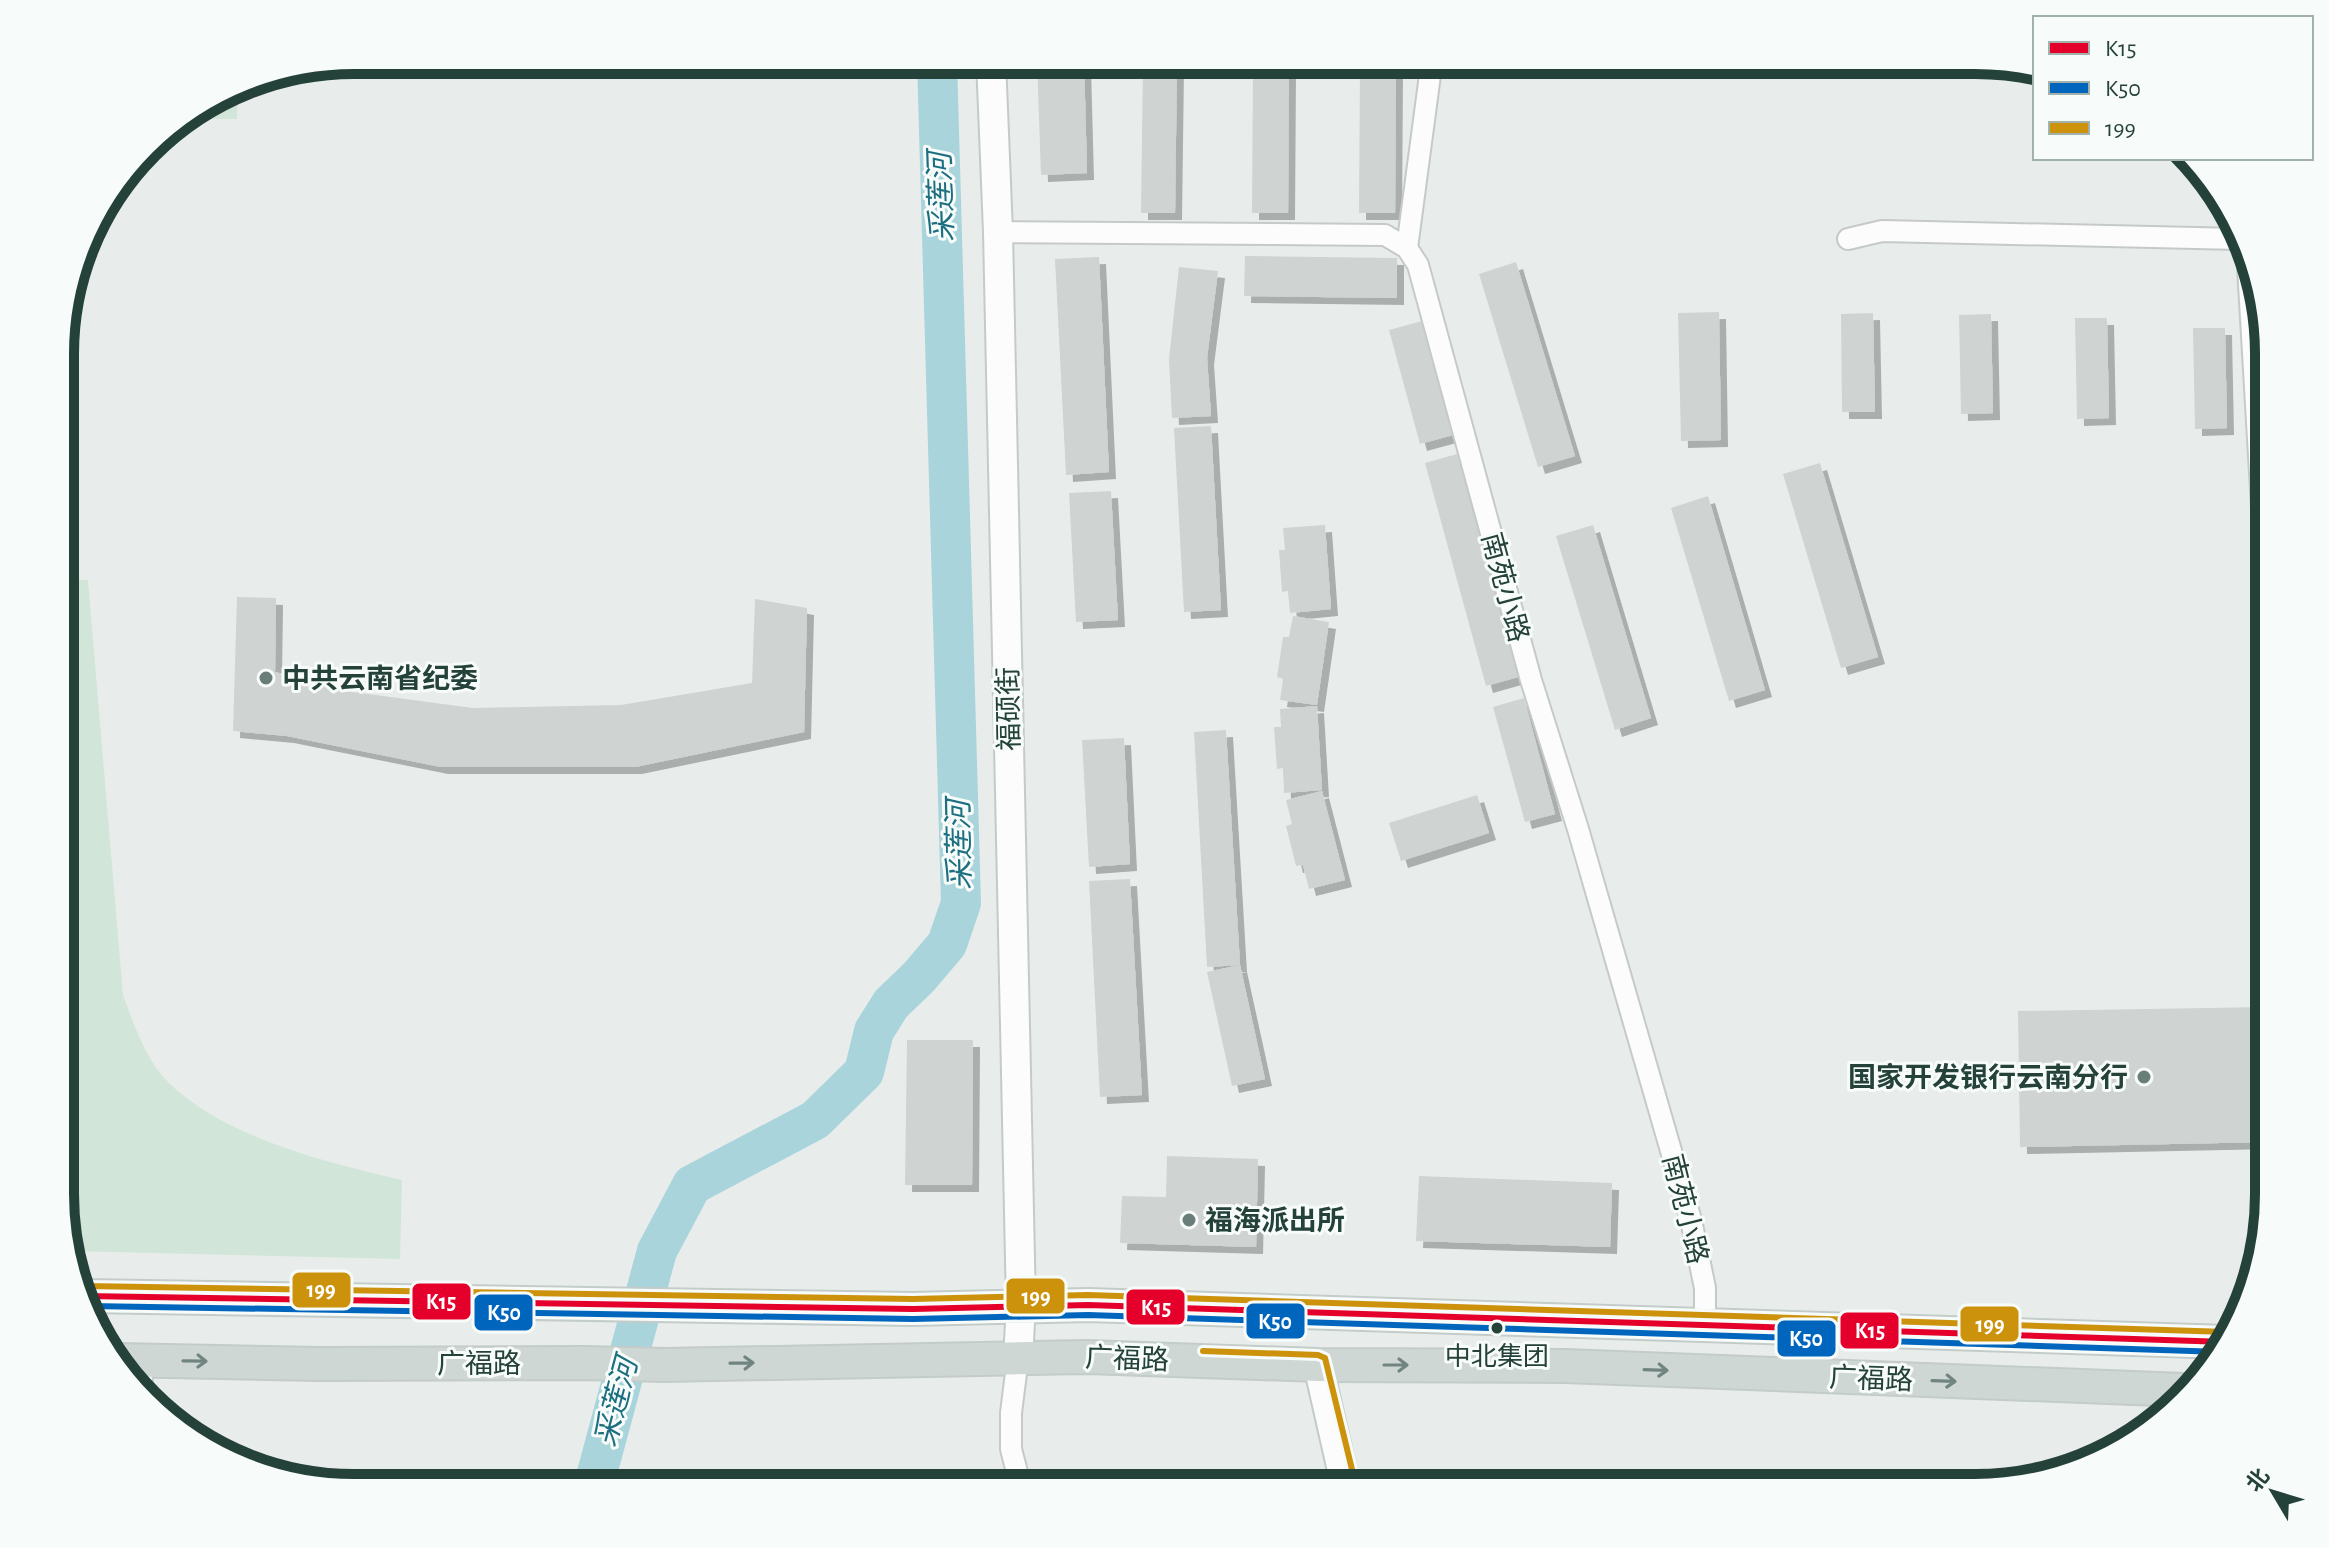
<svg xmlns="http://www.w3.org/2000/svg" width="2329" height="1548" font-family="'Alegreya Sans','Noto Sans SC',sans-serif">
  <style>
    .built { fill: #d6dedb }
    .green { fill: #d1e6d8 }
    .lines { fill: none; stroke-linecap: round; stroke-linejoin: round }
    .river { stroke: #a9d4db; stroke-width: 40 }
    .building { fill: #cfd4d2; filter: url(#shadow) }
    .street-casing { stroke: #c5cac8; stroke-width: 24 }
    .secondary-casing { stroke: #c3cbc8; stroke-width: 32 }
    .primary-casing { stroke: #c3ccc9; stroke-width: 36 }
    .street { stroke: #fcfcfc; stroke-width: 20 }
    .secondary { stroke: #fcfcfc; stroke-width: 28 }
    .primary { stroke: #cfd7d5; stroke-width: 32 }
    .bus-1-casing { stroke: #f7fbf9; stroke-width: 12 }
    .bus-2-casing { stroke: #f7fbf9; stroke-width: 12 }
    .bus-3-casing { stroke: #f7fbf9; stroke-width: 12 }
    .bus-1 { stroke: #e4002b; stroke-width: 6 }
    .bus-2 { stroke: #0065bd; stroke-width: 6 }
    .bus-3 { stroke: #cd920c; stroke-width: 6 }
    .oneway { stroke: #718580 }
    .poi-dot { fill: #697e78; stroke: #f7fbf9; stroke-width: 3 }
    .bus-dot { fill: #24423a; stroke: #f7fbf9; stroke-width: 3 }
    .labels { text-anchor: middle; stroke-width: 6; stroke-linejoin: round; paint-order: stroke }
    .bus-label { font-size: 26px; fill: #24423a; stroke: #f7fbf9 }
    .street-label { font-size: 28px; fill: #24423a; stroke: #f7fbf9 }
    .poi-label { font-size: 28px; font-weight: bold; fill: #24423a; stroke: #f7fbf9; text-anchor: start }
    .water-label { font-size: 30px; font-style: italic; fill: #1c6f80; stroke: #f7fbf9 }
    .rim { fill: none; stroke: #24423a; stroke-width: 10 }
    .line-badge { stroke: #f7fbf9; stroke-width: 3 }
    .badge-label { font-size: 22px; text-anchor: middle; font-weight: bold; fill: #fff }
  </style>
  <defs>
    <filter id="shadow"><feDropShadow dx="7" dy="7" stdDeviation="0" flood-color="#0004"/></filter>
  </defs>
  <rect width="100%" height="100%" fill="#e8edeb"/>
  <path class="built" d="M1389 1482 1741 1487 1390 1488Z"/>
  <path class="green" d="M238 85 237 119H182Z
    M62 579 88 580 123 995C134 1024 145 1059 168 1082 225 1138 326 1162 402 1180L400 1259 69 1251 62 1232Z"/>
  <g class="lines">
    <path class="river" d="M593 1488 657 1251 692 1185 815 1120 864 1072 874 1031 891 1004 919 977 947 944 961 903 937 60"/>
  </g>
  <path class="building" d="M1037 60H1084L1087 173 1041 175Z
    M1143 61H1177L1175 213H1141Z
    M1253 63 1289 64 1288 213H1252Z
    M1360 63H1396L1395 213H1359Z
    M1245 256 1397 258V298L1244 296Z
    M1099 257 1109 472 1066 475 1055 259Z
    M1516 262 1575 456 1538 467 1479 274Z
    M1179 267 1218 271 1207 358 1211 416 1172 418 1169 359Z
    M1719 312 1721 440 1681 441 1678 313Z
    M1873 313 1875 412H1842L1841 314Z
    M1991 314 1993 413 1961 414 1959 315Z
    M2075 318H2107L2109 418 2077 419Z
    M1422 321 1453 435 1420 444 1389 330Z
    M2193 328H2225L2227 428 2195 429Z
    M1211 426 1221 610 1184 612 1174 428Z
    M1457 454 1518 677 1486 686 1425 463Z
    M1820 463 1878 657 1841 668 1783 474Z
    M1111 491 1118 620 1076 622 1069 493Z
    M1708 496 1765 690 1729 701 1671 508Z
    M1325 525 1331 609 1290 613 1288 591 1282 592 1279 550H1285L1283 528Z
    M1593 525 1651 718 1615 730 1556 536Z
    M237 597 276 598 275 672 353 692 473 708 621 705 752 683 755 599 807 608 804 732 635 767H441L287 736 233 731Z
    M1293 616 1329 622 1317 705 1280 700 1283 679 1277 677 1283 637H1289Z
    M1524 698 1555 814 1525 822 1493 707Z
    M1317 706 1322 790 1284 793 1283 768 1277 769 1274 727H1281L1280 709Z
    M1226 730 1240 965 1207 967 1194 732Z
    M1124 738 1130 864 1089 867 1082 740Z
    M1322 791 1345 880 1309 889 1303 865 1296 866 1286 826 1292 824 1286 800Z
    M1477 795 1489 833 1401 861 1389 823Z
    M1130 879 1142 1095 1100 1097 1089 881Z
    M1240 965 1265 1079 1232 1086 1207 972Z
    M2268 1007V1142L2020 1147 2018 1011Z
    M907 1040H973L972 1185H905Z
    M1167 1156 1258 1159 1256 1247 1120 1243 1122 1196 1166 1197Z
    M1419 1176 1612 1183 1610 1247 1416 1241Z"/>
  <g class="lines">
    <defs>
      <path id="street" d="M998 232 1385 235 1407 248 1418 265 1531 680 1578 829 1691 1220 1705 1288V1325
        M1848 239 1882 231 2239 239
        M1407 248 1432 60
        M2248 267 2268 611
        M1018 1357 1011 1413V1449L1021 1488
        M141 1360 142 1386"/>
      <path id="secondary" d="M991 60 998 232 1021 1306 1018 1357
        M1318 1365 1346 1488"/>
      <path id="primary" d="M84 1296 913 1309 1088 1305 2227 1342
        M117 1360 320 1364 585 1363 664 1365 1087 1357 1318 1365 1565 1366 2184 1390"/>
    </defs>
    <use href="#street" class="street-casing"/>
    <use href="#secondary" class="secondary-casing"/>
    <use href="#primary" class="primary-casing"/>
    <use href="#street" class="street"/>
    <use href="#secondary" class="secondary"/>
    <use href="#primary" class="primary"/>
    <defs>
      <path id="bus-1" d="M84 1296 913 1309 1088 1305 2227 1342"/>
      <path id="bus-2" d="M88 1306 913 1319 1088 1315 2222 1352"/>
      <path id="bus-3" d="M84 1286 913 1299 1088 1295 2227 1332
        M1203 1351 1318 1355 1325 1358 1356 1486"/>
    </defs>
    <use href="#bus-1" class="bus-1-casing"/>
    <use href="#bus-2" class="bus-2-casing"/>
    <use href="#bus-3" class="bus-3-casing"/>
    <use href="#bus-1" class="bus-1"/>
    <use href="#bus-2" class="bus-2"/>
    <use href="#bus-3" class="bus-3"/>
  </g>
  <defs><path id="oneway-shaft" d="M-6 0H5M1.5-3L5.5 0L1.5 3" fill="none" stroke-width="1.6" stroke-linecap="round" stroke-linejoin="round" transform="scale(2)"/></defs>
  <g class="oneway">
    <use href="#oneway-shaft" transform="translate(195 1361) rotate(1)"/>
    <use href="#oneway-shaft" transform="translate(742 1363) rotate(-1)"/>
    <use href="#oneway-shaft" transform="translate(1396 1365)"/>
    <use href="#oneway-shaft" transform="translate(1656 1370) rotate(2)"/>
    <use href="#oneway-shaft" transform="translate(1944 1381) rotate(2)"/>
  </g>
  <g class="poi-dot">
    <circle cx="266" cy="678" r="8"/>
    <circle cx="2144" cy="1077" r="8"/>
    <circle cx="1189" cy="1220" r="8"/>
  </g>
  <circle class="bus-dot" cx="1497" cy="1328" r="7"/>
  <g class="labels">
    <g class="bus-label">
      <text x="1497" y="1365">中北集团</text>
    </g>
    <g class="street-label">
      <text transform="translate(1506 587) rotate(75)" y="10">南苑小路</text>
      <text transform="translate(1008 709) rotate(-91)" y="10">福硕街</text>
      <text transform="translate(1686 1209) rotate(76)" y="10">南苑小路</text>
      <text transform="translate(1127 1358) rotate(2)" y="10">广福路</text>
      <text x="479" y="1373">广福路</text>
      <text transform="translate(1871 1378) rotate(2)" y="10">广福路</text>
    </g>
    <g class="poi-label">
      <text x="282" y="688">中共云南省纪委</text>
      <text x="2128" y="1087" text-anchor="end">国家开发银行云南分行</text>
      <text x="1205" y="1230">福海派出所</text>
    </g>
    <g class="water-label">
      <text transform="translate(941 197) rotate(-92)" y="10">采莲河</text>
      <text transform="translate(959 845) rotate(-91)" y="10">采莲河</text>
      <text transform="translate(616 1402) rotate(-75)" y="10">采莲河</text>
    </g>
  </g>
  <path d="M0 0H2329V1548H0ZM354 74H1975A280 280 0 0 1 2255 354V1194A280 280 0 0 1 1975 1474H354A280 280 0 0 1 74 1194V354A280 280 0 0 1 354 74Z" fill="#f7fbf9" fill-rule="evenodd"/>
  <path class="rim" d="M354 74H1975A280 280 0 0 1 2255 354V1194A280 280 0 0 1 1975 1474H354A280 280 0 0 1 74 1194V354A280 280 0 0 1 354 74Z"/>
  <g class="line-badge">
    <rect x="291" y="1271" width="61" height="38" rx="8" fill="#cd920c"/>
    <rect x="1005" y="1277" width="61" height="38" rx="8" fill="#cd920c"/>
    <rect x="411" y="1282" width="61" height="39" rx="8" fill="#e4002b"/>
    <rect x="1125" y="1288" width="61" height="38" rx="8" fill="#e4002b"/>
    <rect x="473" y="1293" width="61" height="39" rx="8" fill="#0065bd"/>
    <rect x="1245" y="1302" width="61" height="38" rx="8" fill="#0065bd"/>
    <rect x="1959" y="1305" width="61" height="38" rx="8" fill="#cd920c"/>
    <rect x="1839" y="1311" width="61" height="39" rx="8" fill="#e4002b"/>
    <rect x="1776" y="1319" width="61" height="39" rx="8" fill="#0065bd"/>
  </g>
  <g class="badge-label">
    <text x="321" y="1297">199</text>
    <text x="1036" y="1304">199</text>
    <text x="441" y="1309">K15</text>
    <text x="1156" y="1315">K15</text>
    <text x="504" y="1320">K50</text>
    <text x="1275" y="1329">K50</text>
    <text x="1990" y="1332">199</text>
    <text x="1870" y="1338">K15</text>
    <text x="1806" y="1346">K50</text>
  </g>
  <rect x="2033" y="16" width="280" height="144" fill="#f7fbf9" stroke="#a3b1ad" stroke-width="2"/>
  <rect x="2049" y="42" width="40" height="12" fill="#e4002b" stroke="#a3b1ad" stroke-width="2"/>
  <text x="2105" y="56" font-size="24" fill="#24423a">K15</text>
  <rect x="2049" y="82" width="40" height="12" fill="#0065bd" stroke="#a3b1ad" stroke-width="2"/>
  <text x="2105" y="96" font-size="24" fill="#24423a">K50</text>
  <rect x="2049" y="122" width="40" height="12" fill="#cd920c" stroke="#a3b1ad" stroke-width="2"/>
  <text x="2105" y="136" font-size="24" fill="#24423a">199</text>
  <g transform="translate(2273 1492) rotate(308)" stroke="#f7fbf9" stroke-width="6" paint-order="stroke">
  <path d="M0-6L14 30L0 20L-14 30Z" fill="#24423a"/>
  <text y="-12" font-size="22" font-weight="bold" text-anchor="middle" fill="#24423a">北</text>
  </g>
</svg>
